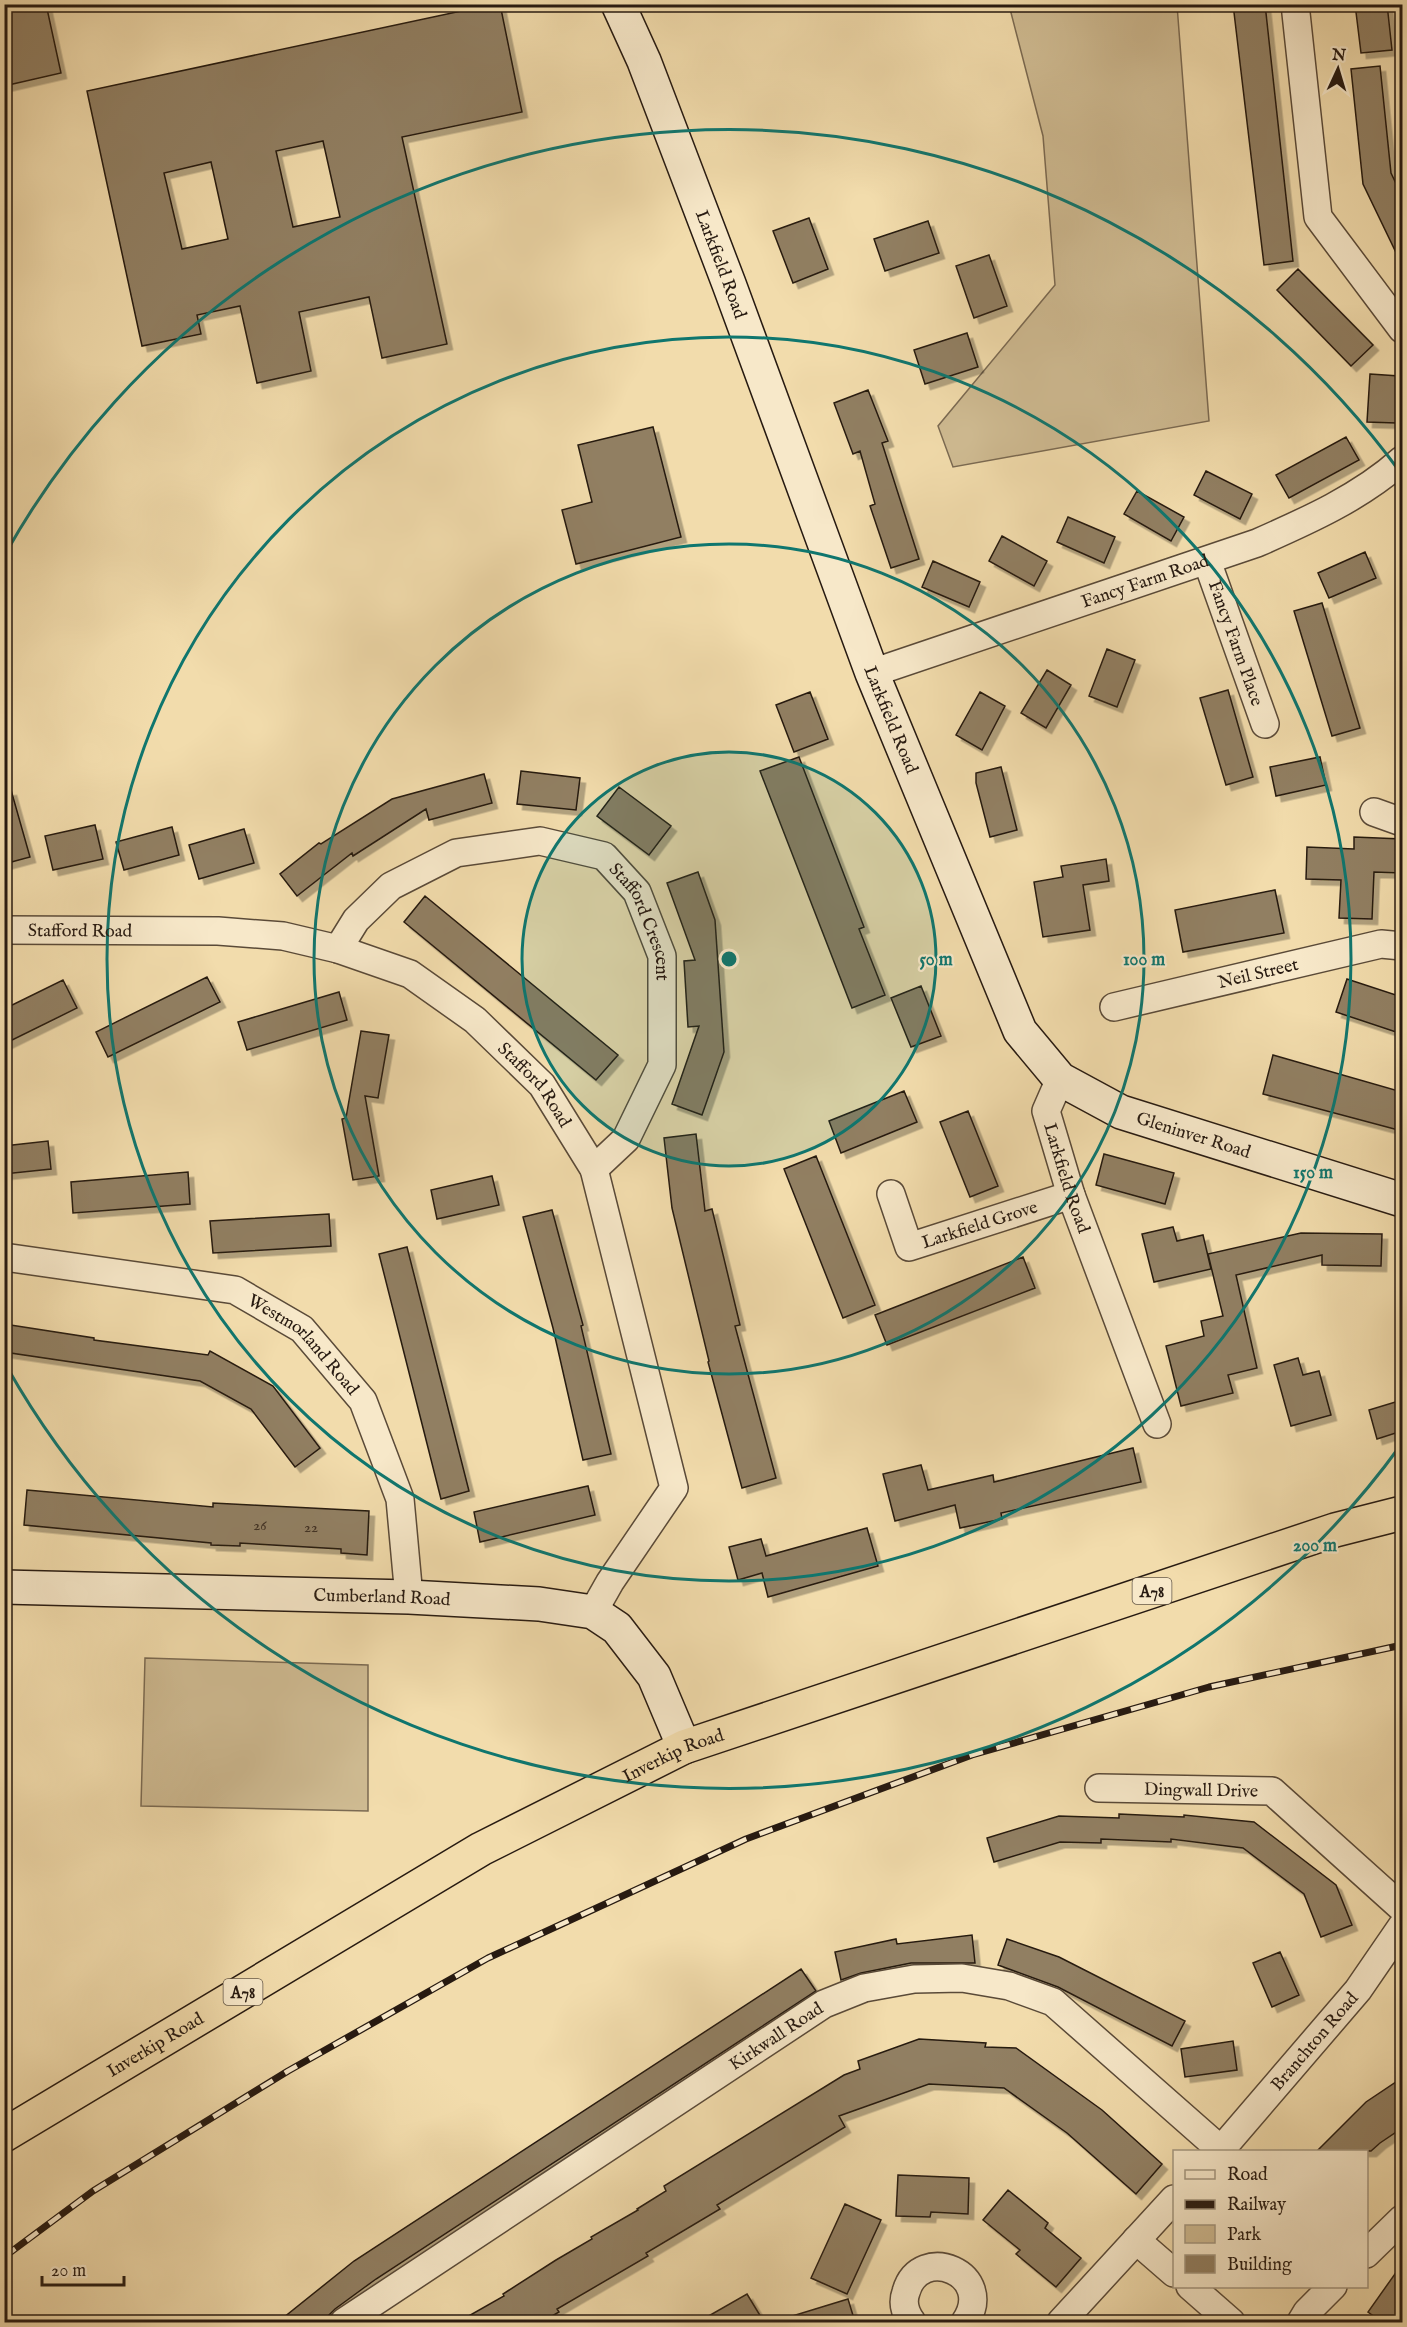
<svg xmlns="http://www.w3.org/2000/svg" width="1407" height="2327" font-family="'IM FELL English',serif">
  <style>
    .green { fill: #cfbb92; stroke: #7b6a52; stroke-width: 1.5 }
    .building { fill: #917f62; stroke: #271a11; stroke-width: 1.5; fill-rule: evenodd; filter: url(#shadow) }
    .lines { fill: none; stroke-linecap: round; stroke-linejoin: round }
    .street-casing { stroke: #5a4a38; stroke-width: 30 }
    .secondary-casing { stroke: #271a11; stroke-width: 36 }
    .highway-casing { stroke: #271a11; stroke-width: 36 }
    .street { stroke: #f7e8c9; stroke-width: 27 }
    .secondary { stroke: #f7e8c9; stroke-width: 33 }
    .highway { stroke: #f2dcac; stroke-width: 33 }
    .rail-casing { stroke: #271a11; stroke-width: 7 }
    .rail { stroke: #f7e8c9; stroke-width: 4.5; stroke-dasharray: 14; stroke-linecap: butt }
    .ring { fill: none; stroke: #0f766e; stroke-width: 3 }
    .labels { text-anchor: middle; stroke-width: 4.5; stroke-linejoin: round; paint-order: stroke }
    .number-label { font-size: 15px; fill: #423325 }
    .shield { fill: #f7e8c9; stroke: #655848; stroke-width: 1.5 }
    .shield-label { font-size: 16px; font-weight: bold; fill: #271a11 }
    .street-label { font-size: 18px; fill: #271a11; stroke: #f7e8c9 }
    .centre { fill: #0f766e; stroke: #f7e8c9; stroke-width: 3 }
    .ring-label { font-size: 18px; text-anchor: middle; font-weight: bold; fill: #0f766e; stroke: #f7e8c9; stroke-width: 4.5; stroke-linejoin: round; paint-order: stroke }
  </style>
  <defs>
    <filter id="shadow"><feDropShadow dx="5.5" dy="5.5" stdDeviation="0" flood-color="#0004"/></filter>
  </defs>
  <rect width="100%" height="100%" fill="#f2dcac"/>
  <filter id="stains"><feTurbulence type="fractalNoise" baseFrequency=".00333" numOctaves="4"/><feColorMatrix values="0 0 0 0 .2 0 0 0 0 .09 0 0 0 0 .02 0 0 0 .5 -.17"/></filter>
  <radialGradient id="worn" r=".72"><stop offset=".6" stop-color="#630" stop-opacity="0"/><stop offset="1" stop-color="#630" stop-opacity=".3"/></radialGradient>
  <path class="green" d="M1009 5H1177L1209 421 953 467 938 426 1055 285 1043 136Z
    M145 1658 368 1665V1811L141 1806Z"/>
  <path class="building" d="M4 4H46L61 73 4 86Z
    M494 4H500L522 112 402 137 447 344 382 358 369 297 299 312 311 371 257 383 240 306 197 315 201 334 142 346 87 91ZM323 141 340 217 293 227 276 151ZM211 162 228 239 182 249 164 173Z
    M1233 4H1265L1293 261 1264 265Z
    M1355 4H1387L1392 50 1361 53Z
    M1380 66 1391 173 1402 196V265L1363 184 1351 69Z
    M809 218 828 269 793 283 773 231Z
    M928 221 939 253 885 271 874 239Z
    M989 255 1007 306 974 318 956 266Z
    M1298 269 1373 345 1351 366 1277 290Z
    M967 333 978 367 925 384 914 350Z
    M1370 374 1399 376 1396 423 1367 422Z
    M868 390 888 441 882 443 919 559 891 568 870 506 875 504 860 451 853 454 834 403Z
    M653 427 681 537 576 564 562 510 592 502 578 445Z
    M1346 437 1359 460 1289 498 1276 475Z
    M1206 471 1252 494 1240 519 1194 495Z
    M1137 491 1184 517 1171 541 1124 514Z
    M1068 517 1115 537 1104 563 1057 542Z
    M1002 536 1047 561 1034 586 989 561Z
    M1365 552 1376 578 1329 598 1318 573Z
    M933 561 980 582 969 607 922 587Z
    M1322 603 1360 728 1332 736 1294 611Z
    M1107 649 1135 660 1117 707 1089 696Z
    M1047 670 1071 685 1046 728 1021 713Z
    M1228 690 1253 777 1226 785 1200 698Z
    M810 692 828 739 794 752 776 705Z
    M980 692 1005 706 982 750 956 735Z
    M799 757 864 927 859 929 885 995 852 1008 760 771Z
    M1320 757 1326 785 1276 796 1270 767Z
    M1001 767 1017 830 990 837 976 783V773Z
    M521 771 580 778 576 810 517 804Z
    M484 774 492 803 429 820 426 809 353 856 352 853 297 896 280 874 319 843 321 844 392 799Z
    M619 787 671 826 649 855 597 816Z
    M11 790 30 857 4 864V791Z
    M95 825 103 859 53 870 45 836Z
    M172 827 179 855 124 870 116 842Z
    M244 829 254 863 199 879 189 845Z
    M1354 837 1402 839V873L1374 872 1372 919 1339 918 1341 880 1306 879 1307 847 1354 849Z
    M1106 859 1109 881 1083 885 1090 930 1043 937 1034 882 1063 877 1061 866Z
    M698 872 715 920 724 1052 702 1115 672 1104 699 1026 688 1027 684 961 695 960 667 883Z
    M1275 890 1284 933 1183 952 1175 910Z
    M425 896 618 1055 596 1080 404 922Z
    M207 977 220 1002 108 1057 96 1032Z
    M1347 979 1402 997V1034L1336 1012Z
    M63 980 77 1008 4 1044V1009Z
    M921 986 941 1036 911 1047 891 998Z
    M339 992 347 1020 247 1050 238 1022Z
    M361 1031 389 1035 378 1098 365 1096 379 1176 353 1180 342 1119 346 1118Z
    M1273 1055 1402 1092V1131L1263 1094Z
    M904 1091 917 1122 841 1153 829 1121Z
    M968 1111 998 1186 970 1197 940 1122Z
    M696 1134 705 1211 712 1209 740 1325 735 1326 776 1478 742 1488 708 1362 709 1361 672 1208 664 1138Z
    M48 1141 51 1169 4 1174V1146Z
    M1104 1154 1174 1173 1165 1204 1096 1185Z
    M816 1156 875 1305 843 1318 784 1169Z
    M188 1172 190 1204 73 1213 71 1182Z
    M492 1176 499 1205 437 1219 431 1190Z
    M552 1210 583 1325 581 1326 611 1454 583 1460 553 1328 523 1217Z
    M329 1214 331 1246 213 1253 210 1221Z
    M1173 1227 1177 1241 1203 1235 1211 1269 1154 1282 1142 1234Z
    M1301 1233 1382 1234 1381 1266 1322 1265V1255L1236 1275 1257 1368 1228 1375 1233 1393 1181 1406 1166 1346 1204 1336 1201 1321 1223 1316 1208 1254Z
    M407 1247 469 1491 441 1499 379 1254Z
    M1023 1257 1035 1288 887 1345 875 1315Z
    M4 1324 94 1338V1340L208 1355 210 1351 273 1386 320 1448 295 1467 251 1409 200 1381 4 1352Z
    M1298 1358 1303 1375 1319 1371 1331 1415 1291 1426 1274 1365Z
    M1402 1400V1431L1377 1439 1369 1410Z
    M1133 1448 1141 1482 1001 1513 1002 1519 960 1528 955 1505 895 1521 883 1474 921 1465 928 1490 993 1475 994 1482Z
    M588 1486 595 1515 480 1542 474 1512Z
    M27 1490 213 1507V1503L369 1511 367 1555 341 1553V1549L240 1543V1546L211 1545V1543L24 1525Z
    M867 1528 878 1566 768 1597 762 1573 738 1580 729 1547 761 1539 766 1556Z
    M1119 1814 1184 1817V1815L1254 1822 1336 1885 1352 1925 1321 1937 1304 1894 1243 1848 1171 1839V1842L1101 1839V1843L1060 1842 994 1862 987 1838 1059 1816 1119 1818Z
    M972 1935 975 1963H911L861 1973 841 1980 835 1952 896 1939 897 1944Z
    M1007 1939 1059 1957 1185 2021 1172 2046 1058 1987 998 1965Z
    M1280 1952 1299 1995 1272 2007 1253 1963Z
    M801 1969 816 1991 376 2279 335 2309 322 2322H278L354 2261Z
    M919 2039 986 2043 985 2047 1016 2048 1102 2110 1162 2164 1136 2194 1067 2133 1004 2088 929 2084 839 2116 845 2127 717 2205 720 2209 646 2253 648 2256 557 2309 559 2312 542 2322H458L504 2296 503 2294 556 2260 592 2239 591 2237 638 2210 637 2209 666 2191 664 2186 844 2075 860 2069 858 2061Z
    M1233 2041 1237 2070 1185 2077 1181 2049Z
    M1402 2078V2128L1380 2143 1371 2151H1317L1366 2102Z
    M898 2175 969 2178 968 2214 931 2212 930 2217 896 2216Z
    M1008 2190 1048 2223 1045 2228 1081 2258 1056 2287 1016 2254 1020 2250 983 2220Z
    M845 2204 881 2220 847 2294 811 2278Z
    M1402 2264V2322H1382L1368 2312Z
    M747 2294 764 2322H698Z
    M848 2299 855 2322H790L789 2317Z"/>
  <g class="lines">
    <defs>
      <g id="street">
        <path d="M1295 4 1318 217 1402 329"/>
        <path id="s1" d="M1207 561 1265 724"/>
        <path id="s2" d="M872 673 1257 543C1307 521 1361 497 1402 460"/>
        <path d="M1374 812 1402 822"/>
        <path id="s3" d="M4 930 218 931 283 936 338 949 410 974 475 1020 542 1085 594 1169 674 1488 610 1582 593 1612"/>
        <path id="s4" d="M338 949 356 920 391 886 456 853 540 841 604 856 637 892 662 956V1065L626 1139 594 1169"/>
        <path id="s5" d="M1114 1007 1381 944 1402 946"/>
        <path id="s6" d="M1060 1079 1046 1111 1071 1195 1157 1424"/>
        <path id="s7" d="M891 1194 909 1247 1071 1195"/>
        <path id="s8" d="M4 1257 235 1290 302 1329 363 1401 400 1499 409 1597"/>
        <path id="s9" d="M1099 1788 1272 1791 1402 1908"/>
        <path id="s10" d="M1219 2152 1358 1990 1402 1926"/>
        <path d="M1136 2240 1174 2273"/>
        <path d="M1366 2254 1402 2219"/>
        <path d="M1190 2286 1231 2322"/>
        <path id="s11" d="M344 2322 824 2004 864 1988 914 1979 962 1978 1009 1986 1053 2002 1221 2150"/>
        <path d="M912 2322C905 2313 902 2303 906 2292 920 2242 997 2274 965 2322"/>
        <path d="M1061 2322 1174 2199"/>
        <path d="M1301 2322 1307 2312 1333 2286"/>
      </g>
      <g id="secondary">
        <path id="s12" d="M618 4 644 61 729 284 872 673 1020 1031 1060 1079 1121 1112 1402 1200"/>
        <path id="s13" d="M4 1587 409 1597 539 1604 593 1612 617 1628 654 1676 684 1747"/>
      </g>
      <g id="highway">
        <path id="s14" d="M4 2135 481 1849 684 1747 1335 1530 1402 1513"/>
      </g>
    </defs>
    <use href="#street" class="street-casing"/>
    <use href="#secondary" class="secondary-casing"/>
    <use href="#highway" class="highway-casing"/>
    <use href="#street" class="street"/>
    <use href="#secondary" class="secondary"/>
    <use href="#highway" class="highway"/>
    <defs>
      <path id="rail" d="M4 2257 93 2191 288 2071 488 1958 746 1839 972 1755 1209 1687 1402 1645"/>
    </defs>
    <use href="#rail" class="rail-casing"/>
    <use href="#rail" class="rail"/>
  </g>
  <circle cx="729" cy="959" r="207" fill="#0f766e" fill-opacity=".12"/>
  <g class="ring">
    <circle cx="729" cy="959" r="207"/>
    <circle cx="729" cy="959" r="415"/>
    <circle cx="729" cy="959" r="622"/>
    <path d="M1400 1446A829 829 0 0 1 7 1367M7 551A829 829 0 0 1 1400 472"/>
  </g>
  <g class="labels">
    <g class="number-label">
      <text x="260" y="1530">26</text>
      <text x="311" y="1532">22</text>
    </g>
    <g class="shield">
      <rect x="1132.5" y="1578" width="39" height="26" rx="4.5"/>
      <rect x="223.5" y="1979" width="39" height="26" rx="4.5"/>
    </g>
    <g class="shield-label">
      <text x="1152" y="1597">A78</text>
      <text x="243" y="1998">A78</text>
    </g>
    <g class="street-label">
      <text dy="6" stroke="none"><textPath href="#s12" startOffset="280">Larkfield Road</textPath></text>
      <text dy="6" stroke="none"><textPath href="#s2" startOffset="288">Fancy Farm Road</textPath></text>
      <text dy="6" stroke="none"><textPath href="#s1" startOffset="87">Fancy Farm Place</textPath></text>
      <text dy="6" stroke="none"><textPath href="#s12" startOffset="766">Larkfield Road</textPath></text>
      <text dy="6" stroke="none"><textPath href="#s4" startOffset="384">Stafford Crescent</textPath></text>
      <text dy="6" stroke="none"><textPath href="#s3" startOffset="76">Stafford Road</textPath></text>
      <text dy="6" stroke="none"><textPath href="#s5" startOffset="148">Neil Street</textPath></text>
      <text dy="6" stroke="none"><textPath href="#s3" startOffset="580">Stafford Road</textPath></text>
      <text dy="6" stroke="none"><textPath href="#s12" startOffset="1311">Gleninver Road</textPath></text>
      <text dy="6" stroke="none"><textPath href="#s6" startOffset="105">Larkfield Road</textPath></text>
      <text dy="6" stroke="none"><textPath href="#s7" startOffset="130">Larkfield Grove</textPath></text>
      <text dy="6" stroke="none"><textPath href="#s8" startOffset="322">Westmorland Road</textPath></text>
      <text dy="6" stroke="none"><textPath href="#s13" startOffset="378">Cumberland Road</textPath></text>
      <text dy="6" stroke="none"><textPath href="#s14" startOffset="770">Inverkip Road</textPath></text>
      <text dy="6" stroke="none"><textPath href="#s9" startOffset="102">Dingwall Drive</textPath></text>
      <text dy="6" stroke="none"><textPath href="#s11" startOffset="518">Kirkwall Road</textPath></text>
      <text dy="6" stroke="none"><textPath href="#s10" startOffset="146">Branchton Road</textPath></text>
      <text dy="6" stroke="none"><textPath href="#s14" startOffset="176">Inverkip Road</textPath></text>
    </g>
  </g>
  <circle cx="729" cy="959" r="9" class="centre"/>
  <g class="ring-label">
    <text x="936" y="965">50 m</text>
    <text x="1144" y="965">100 m</text>
    <text x="1313" y="1178">150 m</text>
    <text x="1315" y="1551">200 m</text>
  </g>
  <rect width="1407" height="2327" fill="none" stroke="#f2dcac" stroke-width="24"/>
  <rect x="6" y="6" width="1395" height="2315" fill="none" stroke="#271a11" stroke-width="3"/>
  <rect x="12" y="12" width="1383" height="2303" fill="none" stroke="#271a11" stroke-width="1.5"/>
  <rect x="1173" y="2150" width="195" height="138" fill="#f7e8c9" stroke="#a4967f" stroke-width="1.5"/>
  <rect x="1185" y="2170" width="30" height="9" fill="#f7e8c9" stroke="#a4967f" stroke-width="1.5"/>
  <text x="1227" y="2180" font-size="18" fill="#271a11">Road</text>
  <rect x="1185" y="2200" width="30" height="9" fill="#271a11" stroke="#a4967f" stroke-width="1.5"/>
  <text x="1227" y="2210" font-size="18" fill="#271a11">Railway</text>
  <rect x="1185" y="2225" width="30" height="18" fill="#cfbb92" stroke="#a4967f" stroke-width="1.5"/>
  <text x="1227" y="2240" font-size="18" fill="#271a11">Park</text>
  <rect x="1185" y="2255" width="30" height="18" fill="#917f62" stroke="#a4967f" stroke-width="1.5"/>
  <text x="1227" y="2270" font-size="18" fill="#271a11">Building</text>
  <g transform="translate(1338 69) rotate(4)" stroke="#f7e8c9" stroke-width="4.5" paint-order="stroke">
  <path d="M0-4.5L10 22L0 15L-10 22Z" fill="#271a11"/>
  <text y="-9" font-size="16" font-weight="bold" text-anchor="middle" fill="#271a11">N</text>
  </g>
  <path d="M42 2276v9h82v-9" fill="none" stroke="#271a11" stroke-width="3"/>
  <text x="51" y="2276" font-size="18" fill="#271a11" stroke="#f7e8c9" stroke-width="4.5" paint-order="stroke">20 m</text>
  <rect width="100%" height="100%" filter="url(#stains)"/>
  <rect width="100%" height="100%" fill="url(#worn)"/>
</svg>
